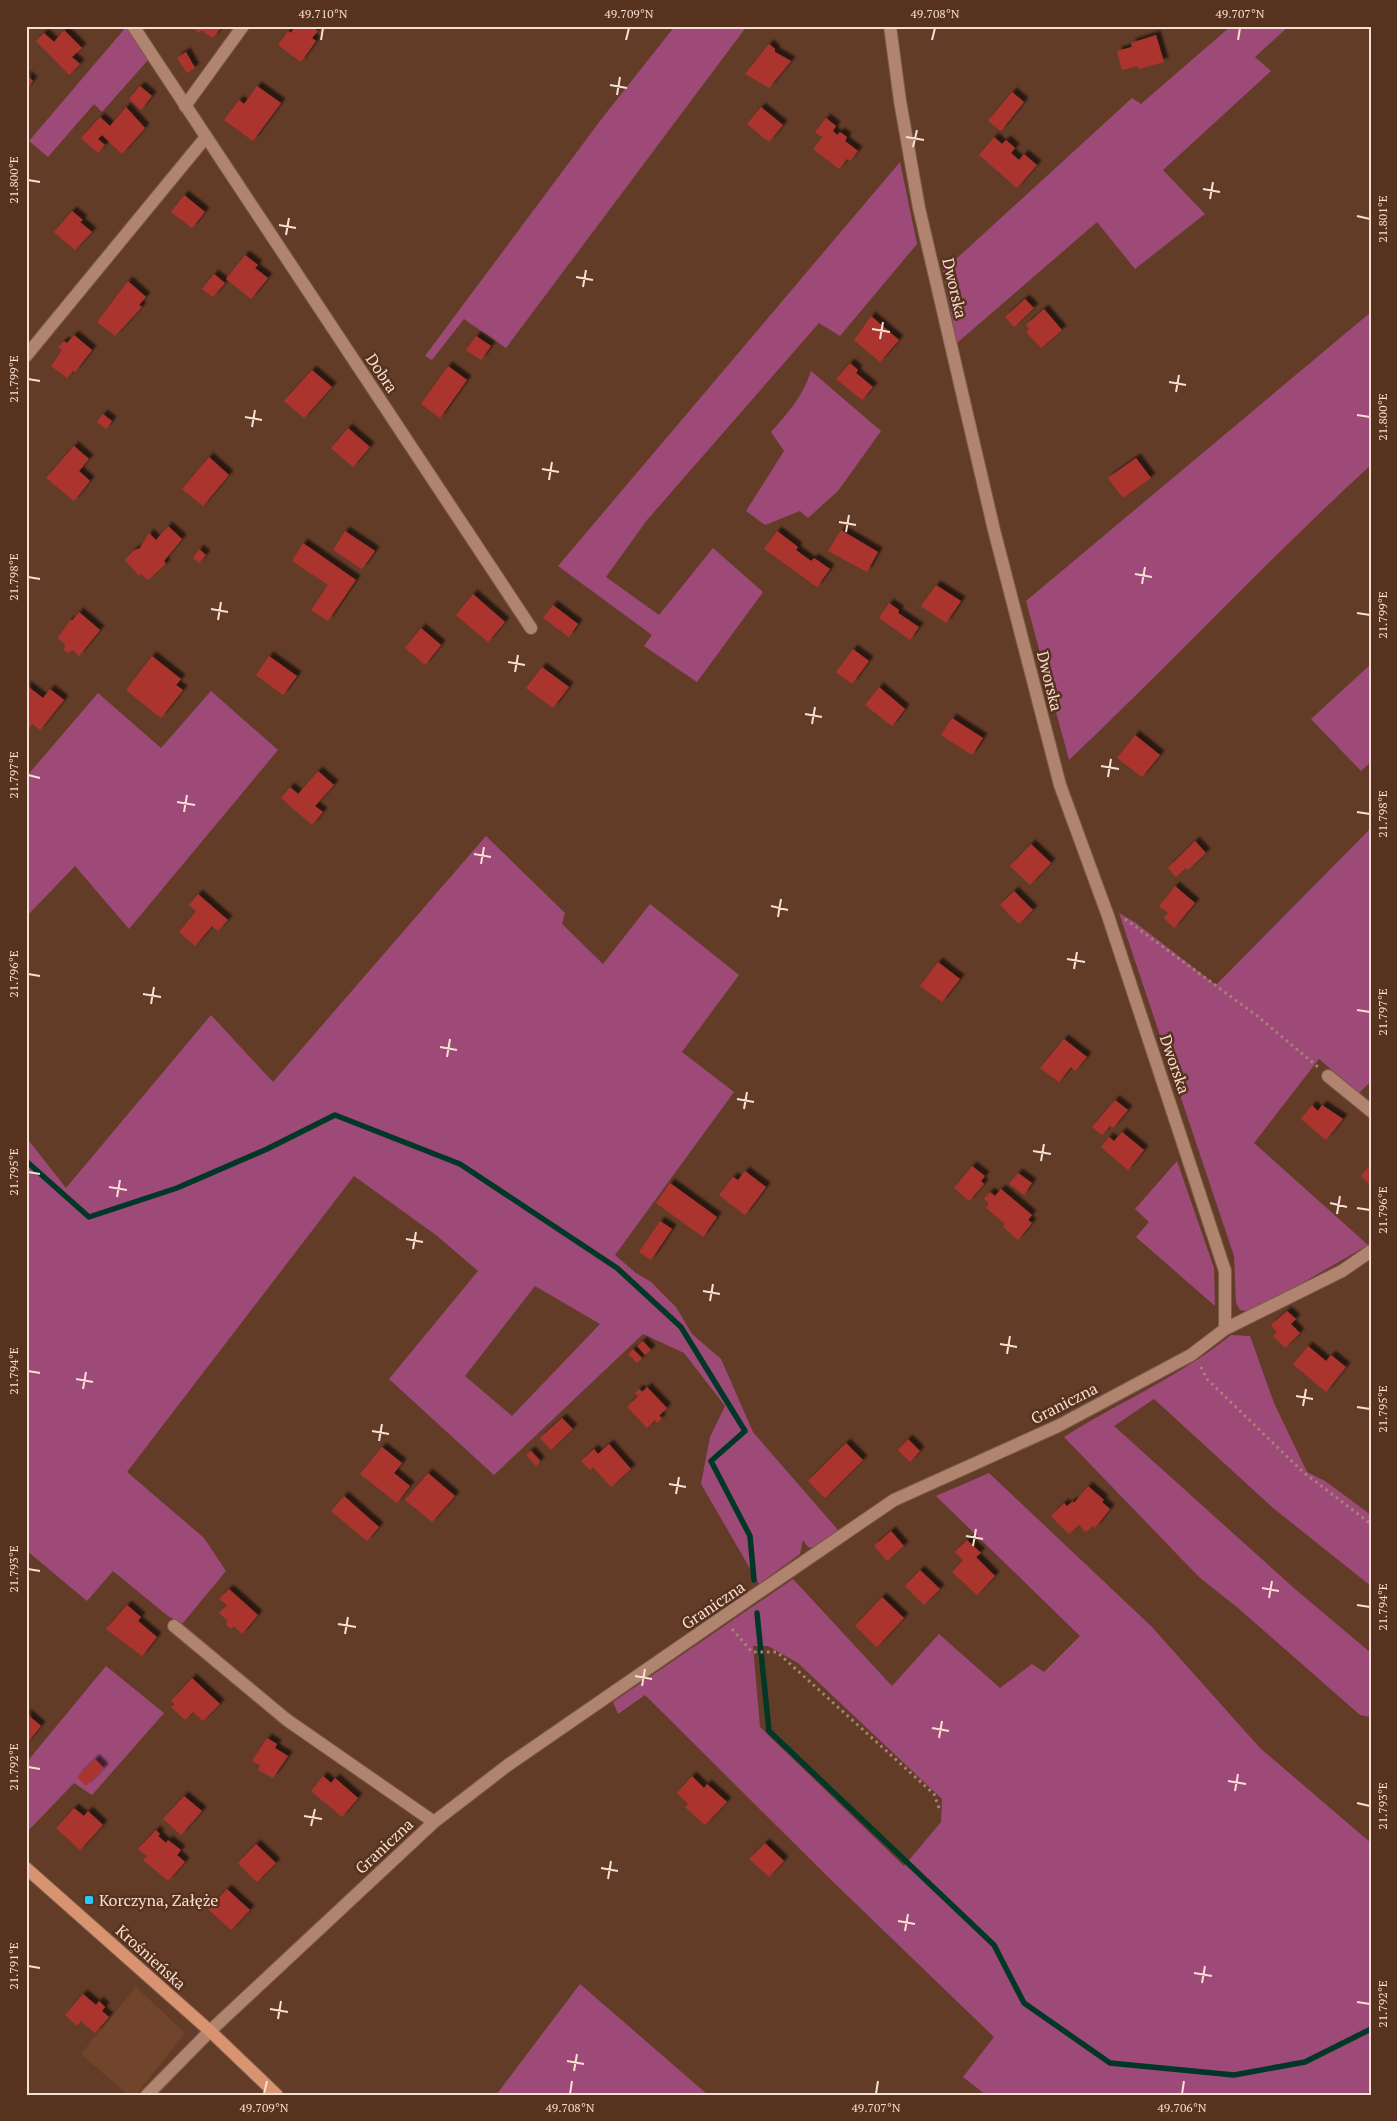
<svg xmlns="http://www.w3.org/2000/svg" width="1397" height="2121" font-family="'PT Serif',serif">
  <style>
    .built { fill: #71442c }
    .green { fill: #9d4a78; fill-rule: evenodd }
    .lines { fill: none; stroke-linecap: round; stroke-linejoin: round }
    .stream { stroke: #003727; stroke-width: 5.5 }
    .building { fill: #ab362f; filter: url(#shadow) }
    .minor-casing { stroke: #7b5b4a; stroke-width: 14 }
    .major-casing { stroke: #7b5b4a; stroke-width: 14 }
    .path { stroke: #a58474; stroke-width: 3; stroke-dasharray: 2.5 4; stroke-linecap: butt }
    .minor { stroke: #b0846f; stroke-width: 12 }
    .major { stroke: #d99370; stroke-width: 12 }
    .ticks { fill: none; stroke: #f7dfd3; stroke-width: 2 }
    .poi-dot { fill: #28c8ff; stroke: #57321e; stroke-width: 2 }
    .labels { text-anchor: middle; stroke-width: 5; stroke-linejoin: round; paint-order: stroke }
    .street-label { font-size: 16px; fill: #f7dfd3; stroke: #57321e }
    .poi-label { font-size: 16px; fill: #f7dfd3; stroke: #57321e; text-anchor: start }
    .neatline { fill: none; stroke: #f7dfd3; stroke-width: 2 }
    .ticks-label { font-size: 12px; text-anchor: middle; fill: #f7dfd3 }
  </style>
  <defs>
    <filter id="shadow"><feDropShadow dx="4.5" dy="-4.5" stdDeviation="1" flood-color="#0009"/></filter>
  </defs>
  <rect width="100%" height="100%" fill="#633c28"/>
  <path class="built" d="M136 1987 185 2033 136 2095H128L81 2054Z"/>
  <path class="green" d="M127 26 148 60 102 112 94 104 48 157 29 141Z
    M675 26H698L701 28 703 26H747L506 348 464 319 432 360 425 356 603 117Z
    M1231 26H1289L1255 57 1271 71 1163 170 1205 214 1135 269 1097 222 957 343 943 271 1132 98 1141 104Z
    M900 162 917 244 840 336 819 323 647 520 606 577 659 615 713 548 763 592 697 682 644 646 652 635 558 566Z
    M1371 312V465C1267 560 1172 663 1069 760L1026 601Z
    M811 371 881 431 838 491 808 518 800 511 765 525 746 511 784 451 771 432C788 413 803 396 811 371Z
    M1371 664V762L1361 771 1311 719Z
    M211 691 278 750 129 929 75 866 26 917V777L98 693 161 748Z
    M1371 828V1081L1359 1093 1319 1059 1254 1143 1368 1245 1252 1312 1240 1310 1236 1303 1234 1256 1119 913 1136 923 1216 985Z
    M486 836 565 913 562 924 603 964 650 904 739 975 682 1052 734 1092 615 1255 636 1273 651 1282 676 1307 692 1334 721 1359 753 1432 838 1530 813 1548 808 1547 803 1540 800 1554 759 1584 701 1484 710 1437 725 1406 684 1353 643 1334 494 1475 389 1379 478 1271 436 1235 354 1176 127 1472 204 1538 226 1571 182 1624 168 1616 113 1571 87 1601 26 1550V1137L66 1188 211 1015 273 1082ZM535 1286 600 1324 512 1416 465 1376Z
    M1177 1161 1214 1268 1215 1306 1136 1237 1149 1222 1135 1209Z
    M1231 1335 1250 1336 1274 1403 1307 1472 1325 1481 1371 1515V1586L1273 1508 1154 1399 1114 1426 1295 1589 1371 1653V1717L1360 1715 1238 1608 1199 1577 1064 1437C1119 1402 1181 1376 1231 1335Z
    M989 1473 1151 1626 1260 1748 1371 1843V2087L1367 2095H986L963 2077 994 2037 828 1877 645 1695 618 1714 613 1702 793 1579 892 1686 939 1634 1000 1688 1032 1664 1044 1672 1080 1636 936 1496ZM753 1646H768L798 1663 942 1799 941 1822 904 1866 760 1727Z
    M106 1666 164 1713 92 1795 74 1783 26 1833V1763Z
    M580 1984 708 2095H496Z"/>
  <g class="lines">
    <path class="stream" d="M26 1161 89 1217 177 1188 267 1149 335 1115 460 1164 617 1268 681 1327 745 1431 711 1461 750 1536 754 1580
      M757 1613 769 1731 994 1945 1024 2003 1110 2063 1234 2075 1305 2062 1371 2029"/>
  </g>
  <path class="building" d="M194 26H222L213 38 201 30 199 33 193 28Z
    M295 26H311L318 31 312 38 316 41 301 62 278 45 288 31 291 33Z
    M64 30 82 48 72 57 80 64 69 75 36 41 44 33 54 42Z
    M1156 35 1164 62 1139 69 1137 66 1122 70 1117 51 1132 47 1131 43Z
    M769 44 775 49V52L791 61 769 88 745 74Z
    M186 52 195 68 187 73 177 58Z
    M26 75 33 81 26 90Z
    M140 86 152 96 141 110 129 99Z
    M257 86 281 103 253 141 224 120 239 100 244 104Z
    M1012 92 1024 102 1001 131 988 121Z
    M126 107 145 128 122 154 102 135 98 139 105 145 98 153 81 138 100 117 110 126Z
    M761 107 783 125 769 142 747 124Z
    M826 118 836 126 833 131 837 135 840 132 847 137 845 141 858 151 850 161 847 159 839 169 813 149 822 137 815 132Z
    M994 137 1002 144 1006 140 1015 148 1011 153 1019 160 1024 154 1037 165 1017 188 979 155Z
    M184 195 205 212 192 228 171 212Z
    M72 211 83 220 80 222 92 232 75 250 54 232Z
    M245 255 258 265 255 268 268 278 251 299 226 279Z
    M214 274 225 283 213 297 202 289Z
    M128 281 146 297 139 305 142 307 115 336 97 322Z
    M1025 299 1034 308 1014 327 1005 317Z
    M1044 309 1062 330 1041 348 1026 332 1029 329 1026 325Z
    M871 316 899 340 880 362 854 340Z
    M74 335 92 350 75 372 73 371 67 378 51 366 62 350 58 347 64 341 67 343Z
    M476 336 491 346 481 360 466 350Z
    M850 363 858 370 856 373 873 387 862 400 836 379Z
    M448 366 467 380 440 418 421 404Z
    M312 370 332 387 304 418 284 401Z
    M103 414 112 421 106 429 97 422Z
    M348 428 370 447 353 467 331 448Z
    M74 446 89 459 79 471 90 481 74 501 46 478Z
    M209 457 229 475 203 506 182 489Z
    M1136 458 1151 478 1123 498 1108 478Z
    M168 526 182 539 164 561 166 564 148 580 141 574 139 576 125 560 133 551 140 548 149 533 156 540Z
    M841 530 878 552 867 572 828 551Z
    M345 531 375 551 362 569 333 550Z
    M777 531 798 547 796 550 811 561 814 558 830 569 817 587 764 549Z
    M303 543 356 580 328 621 311 610 328 585 292 561Z
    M199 549 206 555 199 563 193 558Z
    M936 585 961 601 946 623 921 606Z
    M473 594 505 622 488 642 456 615Z
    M889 603 899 610 898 613 919 627 910 640 879 618Z
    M553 605 578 624 569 637 543 618Z
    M79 612 100 630 79 656 73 650 67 653 64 650 65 644 58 638 70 620 72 621Z
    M421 628 441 645 425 665 405 648Z
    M853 649 869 661 852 684 836 672Z
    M152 656 181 679 176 685 183 690 161 718 126 690Z
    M269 656 297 676 283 695 256 675Z
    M542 667 569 687 553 708 526 688Z
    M26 685 43 698 50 689 64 700 40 730 32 724 29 729 26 727Z
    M879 687 905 709 892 726 865 705Z
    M952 718 983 738 972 755 941 735Z
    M1135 735 1160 755 1142 777 1117 758Z
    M318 771 334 785 315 806 323 812 312 825 281 798 290 787 298 794Z
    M1195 841 1206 853 1188 870 1186 868 1176 877 1168 868Z
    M1031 844 1051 863 1030 885 1010 866Z
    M1175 886 1195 903 1174 928 1164 918 1168 913 1159 906Z
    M1014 891 1033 910 1019 924 1000 905Z
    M198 894 228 920 218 931 212 926 195 946 179 932 196 911 189 905Z
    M938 962 960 979 942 1002 920 986Z
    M1064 1039 1087 1057 1075 1071 1071 1067 1059 1082 1040 1068Z
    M1115 1100 1128 1110 1113 1128 1110 1126 1102 1135 1092 1127Z
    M1312 1105 1318 1111 1322 1105 1343 1119 1326 1140 1301 1119Z
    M1122 1132 1144 1150 1128 1170 1101 1147 1109 1137 1114 1141Z
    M1371 1164V1186L1361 1176Z
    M972 1166 985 1176 981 1181 984 1184 969 1201 954 1188Z
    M745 1171 766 1187 745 1215 719 1195 733 1177 738 1180Z
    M1018 1173 1032 1183 1024 1195 1009 1184Z
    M670 1183 717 1217 703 1237 656 1203Z
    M1001 1189 1032 1215 1028 1220 1032 1223 1018 1240 1003 1227 1005 1224 986 1208 989 1203 984 1199 990 1192 995 1196Z
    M660 1221 672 1229 651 1260 639 1252Z
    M1287 1311 1296 1319 1291 1324 1300 1333 1285 1348 1273 1336 1277 1332 1271 1325Z
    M643 1341 651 1350 645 1355 637 1346Z
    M1308 1346 1326 1361 1331 1355 1346 1367 1326 1392 1293 1364Z
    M633 1349 642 1358 637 1363 628 1354Z
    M647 1387 667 1408 659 1416 662 1418 657 1423 655 1420 647 1428 627 1407 638 1396 635 1393 639 1389 642 1392Z
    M562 1418 573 1429 551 1450 540 1438Z
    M908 1439 920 1451 910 1462 898 1450Z
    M846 1443 863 1460 825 1498 808 1481Z
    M609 1444 631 1469 611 1487 593 1467 590 1470 581 1461 594 1449 598 1454Z
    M382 1447 402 1463 394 1473 410 1486 397 1503 360 1474Z
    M531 1451 540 1461 536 1466 526 1455Z
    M428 1473 455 1496 432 1522 405 1500Z
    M1088 1486 1104 1500 1102 1502 1110 1509 1095 1528 1093 1526 1086 1532 1079 1525 1069 1534 1051 1516 1064 1503 1067 1506 1073 1501 1074 1503Z
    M344 1496 379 1527 367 1541 331 1511Z
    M891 1531 904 1546 887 1561 874 1546Z
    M967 1540 981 1553 976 1557 995 1576 977 1595 952 1572 963 1560 955 1552Z
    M920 1570 940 1589 924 1605 905 1586Z
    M229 1589 258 1615 242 1634 234 1626 231 1629 226 1624 228 1621 219 1613 227 1605 219 1599Z
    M882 1597 904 1618 877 1647 855 1626Z
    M127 1605 141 1617 138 1621 157 1637 142 1656 106 1629Z
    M192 1678 220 1704 203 1721 193 1712 185 1720 171 1707 175 1704 171 1701Z
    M26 1713 41 1726 26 1744Z
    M267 1738 277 1744 275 1748 288 1756 273 1778 258 1770 260 1765 252 1761Z
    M95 1759 104 1768 86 1786 77 1777Z
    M323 1776 331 1783 335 1778 358 1798 342 1817 311 1791Z
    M692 1776 704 1788 707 1784 727 1802 705 1825 685 1807 688 1804 677 1793Z
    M184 1796 202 1811 181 1835 163 1819Z
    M74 1808 84 1816 88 1811 103 1825 80 1850 56 1828Z
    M156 1830 160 1834 158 1836 166 1843 168 1840 181 1850 177 1855 185 1862 168 1881 143 1860 147 1856 138 1849Z
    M765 1843 784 1861 769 1877 749 1859Z
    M256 1844 276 1863 257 1882 238 1863Z
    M227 1889 250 1910 231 1930 208 1909Z
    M83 1994 96 2005 99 2001 105 2007 102 2011 109 2017 95 2033 81 2021 77 2026 65 2015Z"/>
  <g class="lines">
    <defs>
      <path id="minor" d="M133 26 531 628
        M890 26 900 101 919 208 994 530 1060 785 1108 916 1225 1271V1329
        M185 106 243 26
        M26 356 206 137
        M1328 1076 1371 1111
        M174 1626 287 1720 434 1822
        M147 2095 210 2031 434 1822 508 1765 714 1623 894 1500 1058 1426 1191 1355 1225 1329 1342 1271 1371 1251"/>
      <path id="major" d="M26 1868 210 2031 277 2095"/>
    </defs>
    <use href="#minor" class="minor-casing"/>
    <use href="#major" class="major-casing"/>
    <path class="path" d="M1125 919 1256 1015 1318 1067
      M1201 1367 1207 1379 1303 1472 1371 1524
      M732 1629 752 1652H777L934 1794 939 1808"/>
    <use href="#minor" class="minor"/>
    <use href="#major" class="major"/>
  </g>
  <path class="ticks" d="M321 40 323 28M626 40 629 28M932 40 935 28M1238 40 1240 28M610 85 627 88M617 95 620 77M906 137 924 140M913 147 917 130M28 180 40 182M1203 189 1220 192M1210 199 1213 182M1357 216 1370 219M279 225 296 228M286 235 289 218M576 277 593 280M583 287 586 270M872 329 890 332M880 339 883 322M28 379 40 381M1169 382 1186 385M1176 392 1179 375M1357 415 1370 417M245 417 262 420M252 427 255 410M542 469 559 472M549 480 552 462M839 522 856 525M846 532 849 515M1135 574 1152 577M28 577 40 579M1142 584 1145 567M211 609 228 612M1357 613 1370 615M218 620 221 602M508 662 525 665M515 672 518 655M805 714 822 717M812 724 815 707M1101 766 1119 769M28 775 40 778M1108 777 1111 759M177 802 195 805M184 812 187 795M1357 812 1370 814M474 854 491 857M481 864 484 847M771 906 788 910M778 917 781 899M1067 959 1085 962M1074 969 1077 952M28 974 40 976M143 994 161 997M151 1004 154 987M1357 1010 1370 1012M440 1047 457 1050M447 1057 450 1039M737 1099 754 1102M744 1109 747 1092M1033 1151 1051 1154M1041 1161 1044 1144M28 1172 40 1174M109 1187 127 1190M117 1197 120 1180M1330 1203 1347 1207M1357 1208 1370 1210M1337 1214 1340 1196M406 1239 423 1242M413 1249 416 1232M703 1291 720 1294M710 1301 713 1284M1000 1344 1017 1347M1007 1354 1010 1336M28 1371 40 1373M76 1379 93 1382M83 1389 86 1372M1296 1396 1313 1399M1303 1406 1306 1389M1357 1407 1370 1409M372 1431 389 1434M379 1441 382 1424M669 1484 686 1487M676 1494 679 1477M966 1536 983 1539M973 1546 976 1529M28 1569 40 1571M1262 1588 1279 1591M1269 1598 1272 1581M1357 1605 1370 1607M338 1624 356 1627M345 1634 348 1617M635 1676 652 1679M642 1686 645 1669M932 1728 949 1731M939 1738 942 1721M28 1767 40 1769M1228 1781 1246 1784M1235 1791 1238 1774M1357 1803 1370 1806M304 1816 322 1819M311 1826 315 1809M601 1868 618 1871M608 1879 611 1861M898 1921 915 1924M905 1931 908 1914M28 1966 40 1968M1194 1973 1212 1976M1202 1983 1205 1966M1357 2002 1370 2004M270 2009 288 2012M278 2019 281 2001M567 2061 584 2064M574 2071 577 2054M264 2094 267 2081M570 2094 572 2081M876 2094 878 2081M1182 2094 1184 2081"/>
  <rect class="poi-dot" x="84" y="1895" width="10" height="10" rx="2.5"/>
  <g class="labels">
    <g class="street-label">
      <text transform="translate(955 288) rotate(77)" y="6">Dworska</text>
      <text transform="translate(382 373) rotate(56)" y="6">Dobra</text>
      <text transform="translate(1050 681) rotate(76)" y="6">Dworska</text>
      <text transform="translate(1175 1064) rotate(71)" y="6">Dworska</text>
      <text transform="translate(1064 1403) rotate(-27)" y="6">Graniczna</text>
      <text transform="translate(713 1605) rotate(-34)" y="6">Graniczna</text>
      <text transform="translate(384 1846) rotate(-43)" y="6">Graniczna</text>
      <text transform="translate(151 1957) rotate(42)" y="6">Krośnieńska</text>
    </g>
    <g class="poi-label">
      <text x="99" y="1906">Korczyna, Załęże</text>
    </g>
  </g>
  <rect width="1397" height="2121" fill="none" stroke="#57321e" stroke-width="55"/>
  <rect x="28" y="28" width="1342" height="2066" class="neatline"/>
  <g class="ticks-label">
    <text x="323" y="18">49.710°N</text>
    <text x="629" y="18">49.709°N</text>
    <text x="935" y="18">49.708°N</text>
    <text x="1240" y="18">49.707°N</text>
    <text transform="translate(14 180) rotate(-90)" y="4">21.800°E</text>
    <text transform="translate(1383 219) rotate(-90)" y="4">21.801°E</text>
    <text transform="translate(14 379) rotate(-90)" y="4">21.799°E</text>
    <text transform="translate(1383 417) rotate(-90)" y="4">21.800°E</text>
    <text transform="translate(14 577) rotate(-90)" y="4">21.798°E</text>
    <text transform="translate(1383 615) rotate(-90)" y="4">21.799°E</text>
    <text transform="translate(14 775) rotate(-90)" y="4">21.797°E</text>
    <text transform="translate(1383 814) rotate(-90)" y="4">21.798°E</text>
    <text transform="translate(14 974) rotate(-90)" y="4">21.796°E</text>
    <text transform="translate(1383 1012) rotate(-90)" y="4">21.797°E</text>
    <text transform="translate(14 1172) rotate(-90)" y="4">21.795°E</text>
    <text transform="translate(1383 1210) rotate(-90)" y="4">21.796°E</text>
    <text transform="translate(14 1371) rotate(-90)" y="4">21.794°E</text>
    <text transform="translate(1383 1409) rotate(-90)" y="4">21.795°E</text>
    <text transform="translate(14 1569) rotate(-90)" y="4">21.793°E</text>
    <text transform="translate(1383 1607) rotate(-90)" y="4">21.794°E</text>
    <text transform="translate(14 1767) rotate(-90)" y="4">21.792°E</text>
    <text transform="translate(1383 1806) rotate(-90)" y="4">21.793°E</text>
    <text transform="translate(14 1966) rotate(-90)" y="4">21.791°E</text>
    <text transform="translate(1383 2004) rotate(-90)" y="4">21.792°E</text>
    <text x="264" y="2112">49.709°N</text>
    <text x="570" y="2112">49.708°N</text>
    <text x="876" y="2112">49.707°N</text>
    <text x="1182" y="2112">49.706°N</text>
  </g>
</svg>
